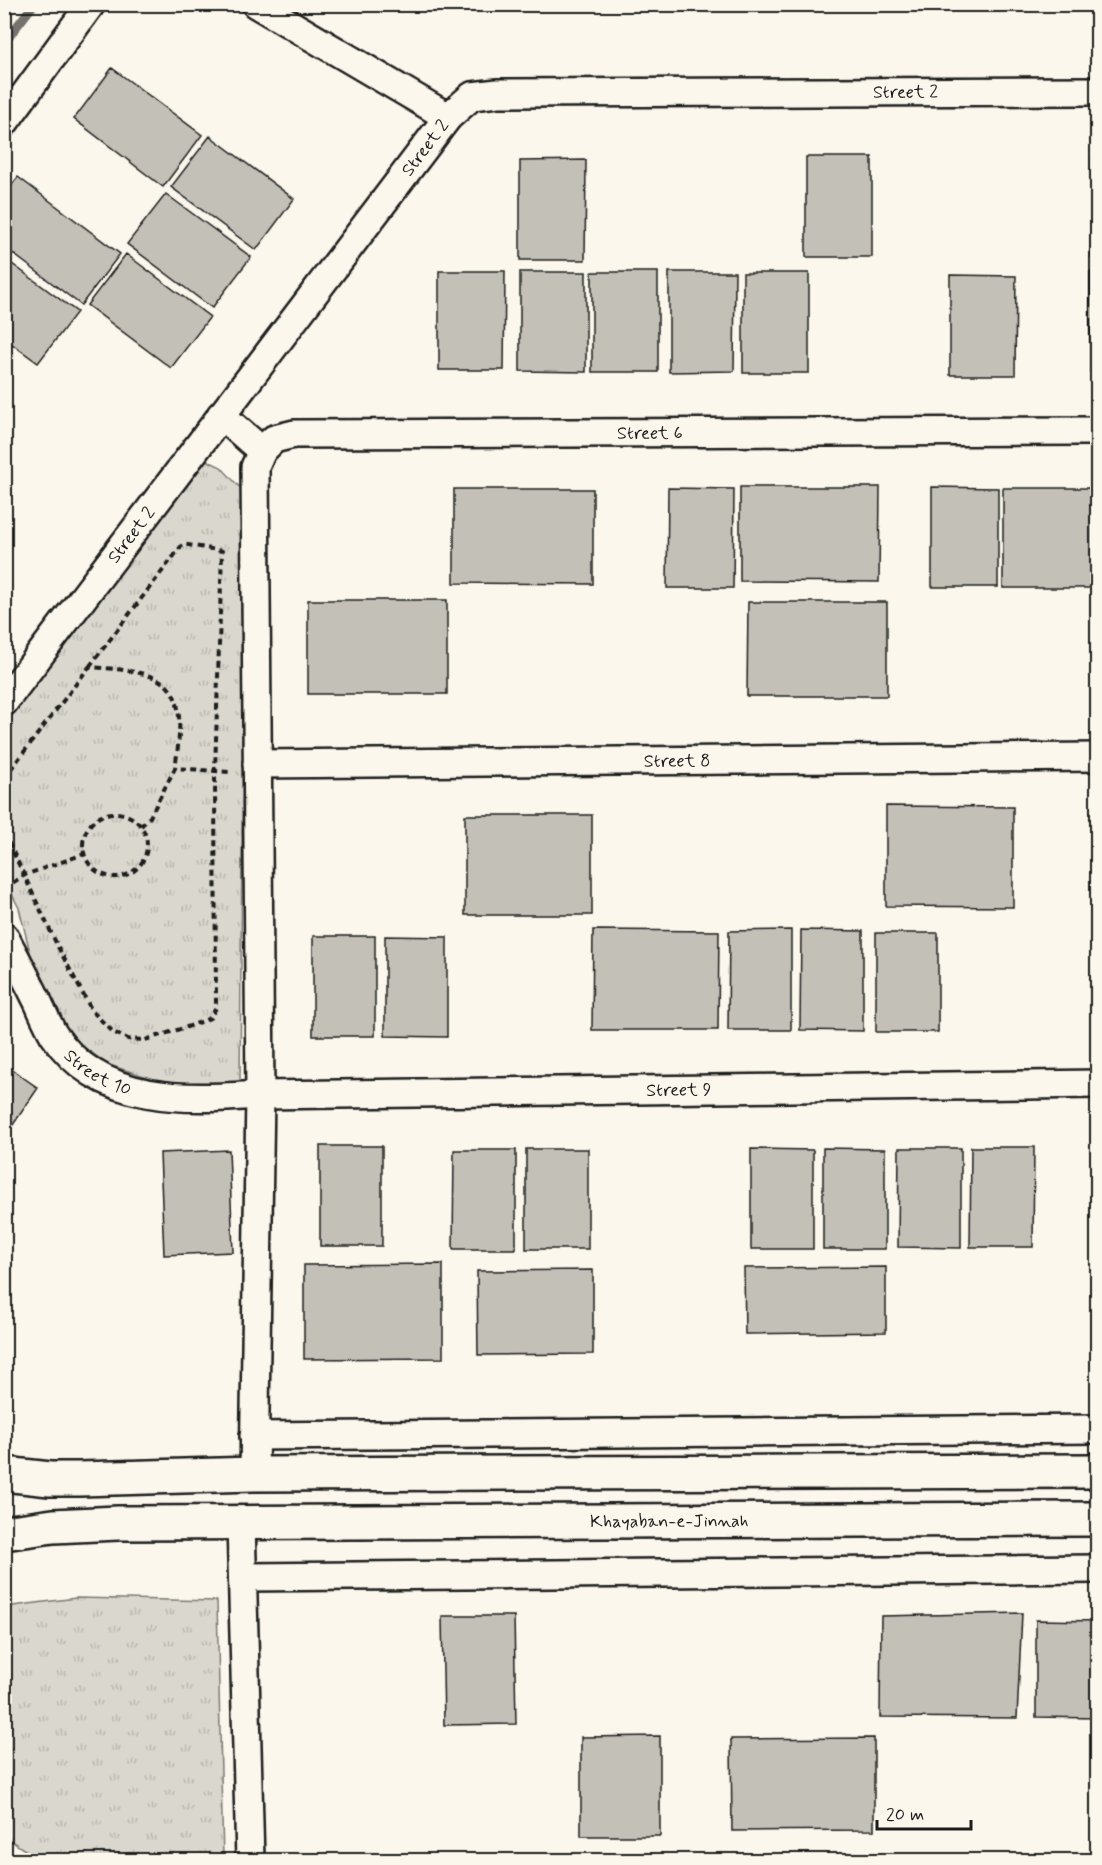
<svg xmlns="http://www.w3.org/2000/svg" width="1102" height="1865" font-family="Mynerve,sans-serif">
  <style>
    .park { fill: url(#park-tufts); stroke: #7b7a75; stroke-width: 1.5 }
    .lines { fill: none; stroke-linecap: round; stroke-linejoin: round }
    .stream { stroke: #74726e; stroke-width: 9 }
    .building { fill: #c3c0b8; stroke: #1c1c1c; stroke-width: 1.5 }
    .street-casing { stroke: #1c1c1c; stroke-width: 32 }
    .secondary-casing { stroke: #1c1c1c; stroke-width: 38 }
    .path { stroke: #1c1c1c; stroke-width: 4; stroke-dasharray: 6 4.5; stroke-linecap: butt }
    .street { stroke: #fbf7ec; stroke-width: 27 }
    .secondary { stroke: #fbf7ec; stroke-width: 33 }
    .labels { text-anchor: middle; stroke-width: 4.5; stroke-linejoin: round; paint-order: stroke }
    .street-label { font-size: 18px; fill: #1c1c1c; stroke: #fbf7ec }
  </style>
  <defs>
    <pattern id="park-tufts" width="24" height="20" patternUnits="userSpaceOnUse" patternTransform="scale(1.5)"><rect width="24" height="20" fill="#dad7ce"/><path d="M3 7l-1-3M5 7V3M7 7l1-3M15 17l-1-3M17 17v-4M19 17l1-3" fill="none" stroke="#bab8b0"/></pattern>
  </defs>
  <rect width="100%" height="100%" fill="#fbf7ec"/>
  <filter id="ink" filterUnits="userSpaceOnUse"><feTurbulence type="fractalNoise" baseFrequency=".0167" numOctaves="2"/><feDisplacementMap in="SourceGraphic" scale="12" xChannelSelector="R" yChannelSelector="G"/><feConvolveMatrix kernelMatrix="1 2 1 2 8 2 1 2 1" color-interpolation-filters="sRGB"/></filter>
  <g filter="url(#ink)">
    <path class="park" d="M206 460 221 467 245 493 240 1083 203 1088 154 1079 109 1065 67 1035 33 964 19 908 5 881 4 722Z
      M76 1598 217 1601 223 1860H40L5 1837V1607Z"/>
    <g class="lines">
      <path class="stream" d="M4 43 34 4"/>
    </g>
    <path class="building" d="M112 68 202 135 163 187 74 119Z
      M210 136 294 199 256 250 171 187Z
      M806 157H872V257H806Z
      M1092 157H1098V257H1091Z
      M586 160 585 260H520V161Z
      M18 177 120 254 81 305 4 247V195Z
      M166 194 251 257 212 308 127 244Z
      M126 254 210 317 171 368 87 305Z
      M4 258 77 312 38 363 4 338Z
      M439 271H505L504 370H439Z
      M520 272H586V372L520 371Z
      M592 272H658V372H592Z
      M669 272H735L734 371 669 372Z
      M1090 272H1098V372H1090Z
      M743 273H809V373H743Z
      M950 275 1016 276 1015 375H950Z
      M740 487H880L879 582 740 581Z
      M932 487 998 488V587H932Z
      M668 488 734 489 733 588H667Z
      M1003 488H1098V588H1003Z
      M454 489H593V584L454 583Z
      M308 600H447V694H308Z
      M748 602H887V696H747Z
      M886 806 1013 807V907L886 906Z
      M465 815H592V915H465Z
      M593 930 719 931 718 1030H592Z
      M791 930V1030H728L729 931Z
      M801 930 863 931V1031L800 1030Z
      M876 933H938V1032H876Z
      M313 936H375V1036H313Z
      M385 936 447 937V1037L385 1036Z
      M4 1064 38 1088 4 1138Z
      M320 1146H382V1246H320Z
      M971 1147H1034L1033 1247H970Z
      M823 1148 885 1149V1249H823Z
      M899 1148H961V1248L898 1247Z
      M526 1149H588V1249H526Z
      M751 1149 813 1150V1249H751Z
      M229 1150 233 1252 164 1255 160 1153Z
      M454 1150H516V1249H453Z
      M443 1264V1358L304 1359V1265Z
      M886 1267V1332L745 1334 744 1268Z
      M593 1270V1354L478 1355 477 1271Z
      M1022 1613 1017 1718 880 1717 881 1616Z
      M442 1616H514L516 1724 444 1725Z
      M1036 1620 1098 1621V1718L1036 1717Z
      M660 1736V1836H581V1737Z
      M874 1738V1830L732 1831 731 1739Z"/>
    <g class="lines">
      <defs>
        <g id="street">
          <path d="M256 4 448 117"/>
          <path d="M4 123 91 4"/>
          <path id="s1" d="M221 415 262 451 274 439 294 434 1098 431"/>
          <path id="s2" d="M4 702 448 117 472 96 498 93 1098 91"/>
          <path id="s3" d="M257 764 1098 757"/>
          <path id="s4" d="M4 936C16 958 27 980 38 1002 43 1013 48 1025 54 1035 100 1105 187 1100 260 1095L1098 1084"/>
          <path d="M254 1436 1098 1429"/>
          <path d="M254 1474 260 1095 255 467 262 451"/>
          <path d="M241 1523 250 1860"/>
          <path d="M244 1577 1098 1569"/>
        </g>
        <g id="secondary">
          <path d="M4 1474 50 1479H79L254 1474 1098 1471"/>
          <path id="s5" d="M4 1533 53 1526 118 1523 1098 1519"/>
        </g>
      </defs>
      <use href="#street" class="street-casing"/>
      <use href="#secondary" class="secondary-casing"/>
      <path class="path" d="M4 778 89 667C171 672 189 682 175 768
        M83 845a32 32 0 1 1 64 0a32 32 0 1 1-64 0Z
        M141 826 150 817 175 768 230 772
        M4 833 58 947 92 1011 113 1032 128 1039 145 1040 193 1025 210 1018 216 1008 215 771 222 551 183 544 89 667
        M4 888 25 875 84 854"/>
      <use href="#street" class="street"/>
      <use href="#secondary" class="secondary"/>
    </g>
  </g>
  <g class="labels">
    <g class="street-label">
      <text dy="6" stroke="none"><textPath href="#s2" startOffset="1200">Street 2</textPath></text>
      <text dy="6" stroke="none"><textPath href="#s2" startOffset="696">Street 2</textPath></text>
      <text dy="6" stroke="none"><textPath href="#s1" startOffset="448">Street 6</textPath></text>
      <text dy="6" stroke="none"><textPath href="#s2" startOffset="210">Street 2</textPath></text>
      <text dy="6" stroke="none"><textPath href="#s3" startOffset="420">Street 8</textPath></text>
      <text dy="6" stroke="none"><textPath href="#s4" startOffset="170">Street 10</textPath></text>
      <text dy="6" stroke="none"><textPath href="#s4" startOffset="756">Street 9</textPath></text>
      <text dy="6" stroke="none"><textPath href="#s5" startOffset="666">Khayaban-e-Jinnah</textPath></text>
    </g>
  </g>
  <rect width="1102" height="1865" fill="none" stroke="#fbf7ec" stroke-width="24"/>
  <rect x="12" y="12" width="1078" height="1841" fill="none" stroke="#1c1c1c" stroke-width="2" filter="url(#ink)"/>
  <path d="M877 1820v9h94v-9" fill="none" stroke="#1c1c1c" stroke-width="3"/>
  <text x="886" y="1820" font-size="18" fill="#1c1c1c" stroke="#fbf7ec" stroke-width="4.5" paint-order="stroke">20 m</text>
</svg>
